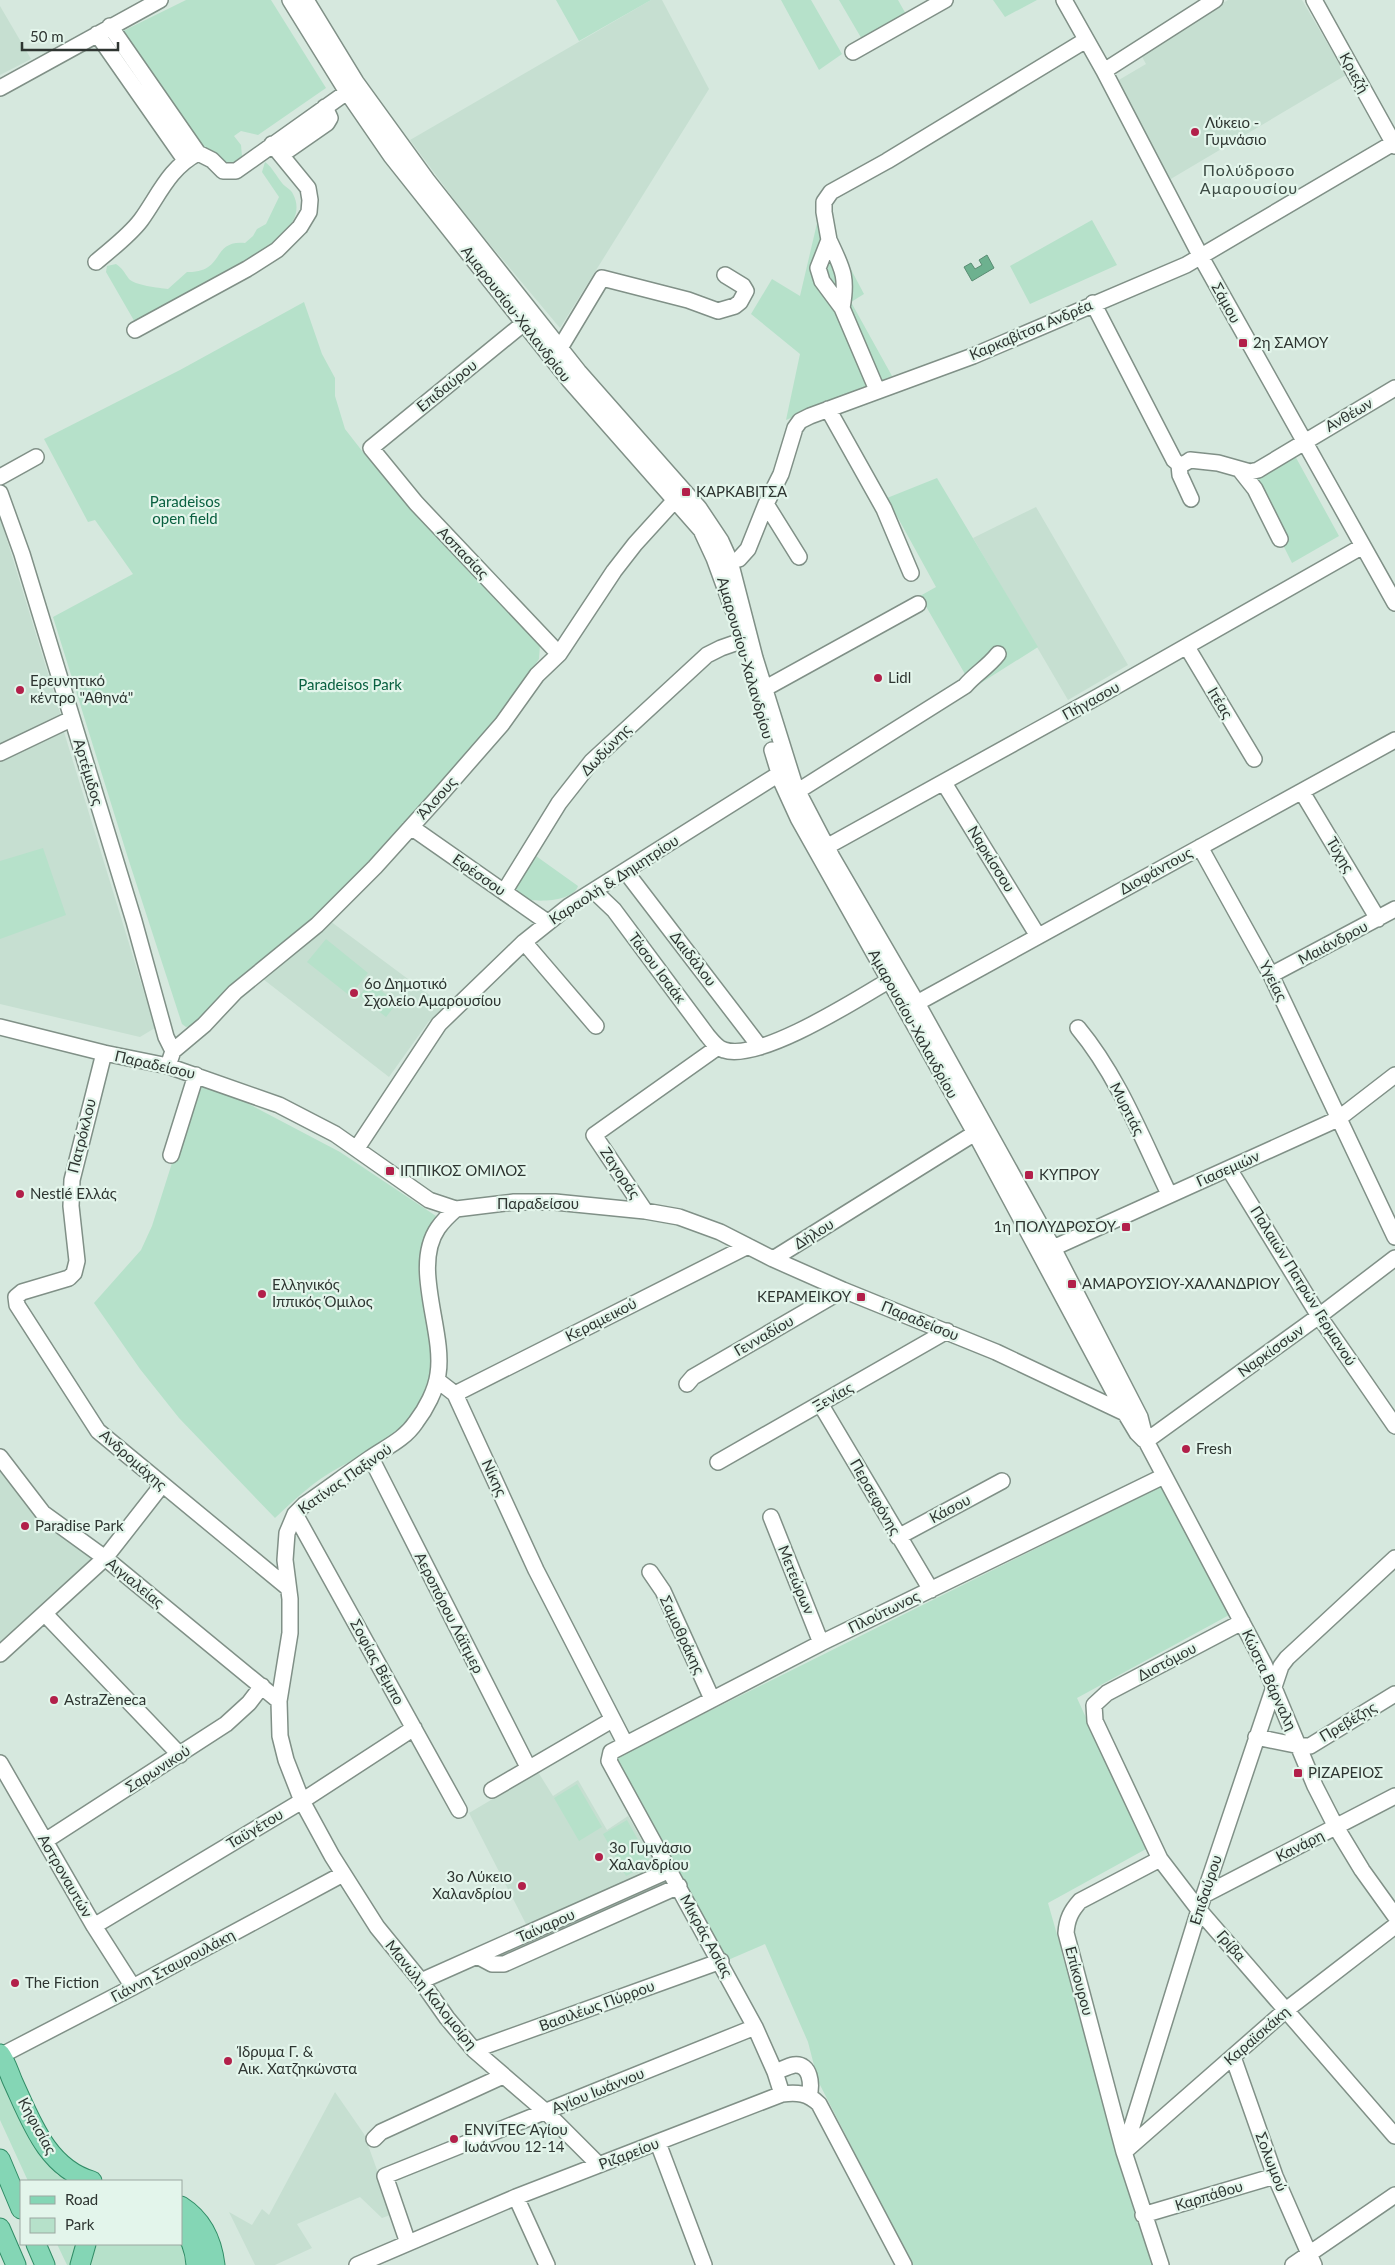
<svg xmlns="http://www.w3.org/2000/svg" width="1395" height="2265" font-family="Lato,sans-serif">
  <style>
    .built { fill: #c6dfd1 }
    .green { fill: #b6e1ca }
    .water { fill: #6db18f; stroke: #5a8c73 }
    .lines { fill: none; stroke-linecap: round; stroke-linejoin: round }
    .minor-casing { stroke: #809087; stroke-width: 18 }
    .major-casing { stroke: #318c66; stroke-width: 21 }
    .minor { stroke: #fff; stroke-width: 15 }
    .major { stroke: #84d6b5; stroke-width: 19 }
    .poi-dot { fill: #b2204a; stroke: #e3f5eb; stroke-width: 2 }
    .labels { text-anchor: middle; stroke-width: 4.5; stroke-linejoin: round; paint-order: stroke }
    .street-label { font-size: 15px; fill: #2e3531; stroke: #e3f5eb }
    .poi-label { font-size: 15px; fill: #2e3531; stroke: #e3f5eb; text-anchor: start }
    .park-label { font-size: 15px; fill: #096040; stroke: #e3f5eb }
    .neighbourhood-label { font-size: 16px; letter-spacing: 1px; fill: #3d4b44; stroke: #e3f5eb }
  </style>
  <rect width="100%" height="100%" fill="#d6e8de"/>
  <path class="built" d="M651 0H662L709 89 560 328 467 217 410 140Z
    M1228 0H1302L1346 75 1169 180 1112 84 1146 64 1140 53Z
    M0 6 31 59 0 75Z
    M1036 507 1128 665 1068 700 973 538Z
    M0 517 61 716 0 745Z
    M64 732 155 1028 140 1037 0 1004V762Z
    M330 921 447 1008 429 1021 389 1077 263 979Z
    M0 1468 99 1558 0 1647Z
    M538 1772 553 1796 578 1780 607 1830 628 1816 657 1867 527 1926 469 1813Z
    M335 2092 364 2134 393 2214 382 2218 360 2197 297 2224 312 2248 275 2265H255L229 2212 252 2225 262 2209 269 2215Z"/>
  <path class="green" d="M186 0H271L326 88 258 135 241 131 234 136 241 145 242 156 229 166 206 153 119 33Z
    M556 0H651L579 41Z
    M781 0H811L842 54 819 70Z
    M839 0H898L907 16 863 41Z
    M993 0H1037L1005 17Z
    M265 162C273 168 276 176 282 183 285 187 291 189 293 194 306 218 280 239 264 252L136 324 106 272 107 266 116 264C123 269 124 272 129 279 134 285 159 288 168 289L187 272C226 273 210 240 245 243L253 236 257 229 266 224 279 197 262 172Z
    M826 215 837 243 864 294 851 302 892 376 786 420 800 354 751 314 772 279 800 296 818 219Z
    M1092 220 1117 265 1030 304 1010 266Z
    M304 302 322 354 335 378V396L345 429 366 456 528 626 540 645 539 659 521 685 485 732 394 837 293 941 257 963 244 974 191 1026 186 1027 182 1024 128 858 53 617 133 574 95 520 88 522 44 439 180 370Z
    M1294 454 1339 536 1292 563 1250 479Z
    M937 478 1038 647 973 688 920 596 936 587 887 498Z
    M43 848 66 915 0 939V861Z
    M536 856 578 886C574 900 544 902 531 900 525 898 519 892 514 889Z
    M326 939 368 973 350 996 307 962Z
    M370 982 397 1003 386 1017 359 996Z
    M198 1081 224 1091 340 1152 436 1216C429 1232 421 1249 419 1266 417 1290 426 1314 431 1337 437 1368 423 1411 400 1432 383 1448 358 1457 338 1468 314 1481 294 1500 275 1518L179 1418 140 1369 94 1303 141 1250 152 1226Z
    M1162 1486 1231 1614 1077 1698 1146 1849 1048 1903 1138 2218 1154 2265H912L818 2081 808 2042 765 1944 728 1960 615 1758Z
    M577 1784 602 1827 579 1841 554 1798Z
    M627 1820 651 1863 626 1876 603 1834Z
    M0 2061 37 2144 57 2175 72 2181H28L0 2120Z
    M57 2244H78L72 2265H67Z
    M97 2244H181L186 2265H90Z"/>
  <path class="water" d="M987 255 994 268 972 281 964 267 971 263 975 269 982 265 979 260Z"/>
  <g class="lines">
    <defs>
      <path id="minor" d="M290 0 347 92 391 156 569 380 701 530 714 558 733 610
        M306 0 356 82 427 180 579 372 699 508 721 541 730 561 755 658 795 786 832 857 917 1003 1053 1248 1140 1417 1146 1441 1264 1664 1315 1786 1336 1827 1362 1870 1395 1916
        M1064 0 1104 71 1201 257 1395 603
        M1314 0 1395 146
        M110 26 198 153
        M97 34 185 160
        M853 52 945 0
        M1104 71 1215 0
        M0 88 160 0
        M281 155 327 123 330 118 325 107
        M829 240C842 268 848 276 842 308
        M96 262C111 249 129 236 141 220 159 195 169 168 198 153L212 160 223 171H236L347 92
        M1093 303 1174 460C1180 466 1183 465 1190 460L1218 463 1250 472 1258 470 1395 388
        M524 323 371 448 416 503 559 654
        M135 330 247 269 277 250 300 227 309 212 310 200 308 188 272 144
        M560 348 602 278 688 300 718 311 735 306 740 302 746 291 743 286 725 275
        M877 390 842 308 822 281 818 268 829 240 824 212V202L831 192 887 161 1086 40
        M828 409 884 509 911 573
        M1179 465 1180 475 1191 499
        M1240 470 1255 489 1280 539
        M0 477 36 457
        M0 493 22 554 134 921 166 1037 173 1051
        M766 504 799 557
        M730 561 739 559 748 549 766 504 781 474 795 428 800 421 810 416 973 356 1186 265 1395 142
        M1187 647 1254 759
        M764 689 918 604
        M772 750 782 783 798 818 975 1133 1125 1413 1137 1433 1144 1440
        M0 753 71 719
        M944 783 1038 936
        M798 791 965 686C975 674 988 667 998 654
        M1302 792 1378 919
        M411 827 547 922
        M1200 847 1271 975 1395 1237
        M819 851 1099 696 1363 546
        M626 872 760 1047
        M594 891 614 910 707 1035C712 1041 717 1048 724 1050 759 1062 856 1000 888 981
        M504 892 559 803 592 761 707 655 721 648 741 641
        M524 942 596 1026
        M1271 975 1395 909
        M917 1003 1395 740
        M0 1027 104 1053 168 1066 279 1105 335 1134 429 1200 456 1209 514 1202H555L645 1211 679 1217 720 1232 773 1259 843 1290 996 1352 1125 1413
        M1078 1028C1118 1076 1142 1138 1169 1194
        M104 1053 72 1180 71 1206 77 1261 74 1273 69 1278 22 1292 16 1297 17 1305 98 1431 287 1587
        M168 1066 173 1051 204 1025 235 992 317 925 375 867 440 795 502 724 537 675 559 654 614 571 635 544 675 500
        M357 1148 439 1024 524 942 569 906 779 774
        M171 1155 196 1075
        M1229 1169 1319 1316 1395 1426
        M456 1209C449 1215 443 1221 438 1228 411 1267 445 1331 438 1374 436 1390 426 1409 416 1422 404 1440 386 1447 369 1459 347 1474 326 1490 304 1505L295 1514 287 1533 285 1560 290 1599V1633L279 1701 280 1736 286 1760 302 1801 332 1856 377 1927 421 1981 447 2018 474 2050 546 2112 599 2165
        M645 1211 594 1135 718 1047
        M1053 1248 1338 1119 1395 1075
        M773 1259 975 1133
        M437 1380 455 1394 536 1570 625 1743
        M687 1384 693 1377 843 1290
        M455 1394 748 1246
        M821 1405 931 1590
        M1146 1441 1319 1316 1395 1258
        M0 1457 43 1513 105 1558 279 1701
        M371 1458 528 1767
        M718 1462 947 1331
        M295 1514 459 1810
        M771 1517 821 1643
        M898 1537 1002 1481
        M650 1572 663 1591 712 1699
        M45 1614 180 1755
        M1242 1622 1107 1693 1094 1705 1095 1721 1160 1859 1199 1910 1395 2136
        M0 1654 105 1558 162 1485
        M1256 1737 1300 1746H1310L1395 1694
        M0 1763 94 1926 133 1987
        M492 1790 612 1720
        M45 1841 226 1724 249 1703 262 1686
        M1160 1859 1080 1901C1071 1911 1067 1919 1066 1933L1124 2152 1286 2010 1395 1926
        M1204 1895 1395 1796
        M94 1926 302 1801 414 1728
        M477 1956 492 1964H504L679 1886
        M421 1981 670 1870
        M474 2050 721 1961
        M2 2055 133 1987 343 1874
        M1233 2057 1275 2176 1314 2265
        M775 2072C781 2070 788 2066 794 2065 811 2063 812 2085 809 2096
        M782 2094 775 2072 755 2027 609 1761 611 1752 821 1643 1164 1476
        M374 2139 381 2132 503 2076
        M658 2143 704 2265
        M516 2197 547 2265
        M1143 2215 1275 2176
        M408 2243 385 2176 755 2027
        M357 2265 516 2197 782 2094C797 2092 808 2093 819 2104L904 2265
        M1161 2265 1124 2152 1199 1910 1281 1666 1287 1658 1395 1558
        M1293 2265 1395 2195"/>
      <path id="major" d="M0 2054C6 2062 9 2073 13 2082 31 2121 47 2168 92 2181
        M0 2159 21 2209
        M181 2206C203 2220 212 2240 215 2265
        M181 2227C192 2238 195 2251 196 2265
        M0 2228 16 2265
        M36 2244 45 2265
        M80 2265 86 2244"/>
    </defs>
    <use href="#minor" class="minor-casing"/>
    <use href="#major" class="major-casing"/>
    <use href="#minor" class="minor"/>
    <use href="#major" class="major"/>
  </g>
  <g class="poi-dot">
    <circle cx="1195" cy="132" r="5"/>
    <rect x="1238" y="338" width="10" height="10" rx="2.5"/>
    <rect x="681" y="487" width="10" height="10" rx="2.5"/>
    <circle cx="878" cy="678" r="5"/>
    <circle cx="20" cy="690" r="5"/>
    <circle cx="354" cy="993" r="5"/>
    <rect x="385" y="1166" width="10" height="10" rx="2.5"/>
    <rect x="1024" y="1170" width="10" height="10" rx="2.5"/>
    <circle cx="20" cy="1194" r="5"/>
    <rect x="1121" y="1222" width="10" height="10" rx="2.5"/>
    <rect x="1067" y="1279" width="10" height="10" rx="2.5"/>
    <circle cx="262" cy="1294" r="5"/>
    <rect x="856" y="1292" width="10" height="10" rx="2.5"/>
    <circle cx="1186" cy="1449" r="5"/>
    <circle cx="25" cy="1526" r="5"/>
    <circle cx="54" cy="1700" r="5"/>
    <rect x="1293" y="1768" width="10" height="10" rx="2.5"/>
    <circle cx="599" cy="1857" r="5"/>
    <circle cx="522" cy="1886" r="5"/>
    <circle cx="15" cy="1983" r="5"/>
    <circle cx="228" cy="2061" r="5"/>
    <circle cx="454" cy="2139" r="5"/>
  </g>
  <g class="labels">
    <g class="street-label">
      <text transform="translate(1354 73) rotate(61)" y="5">Κριεζή</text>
      <text transform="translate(1226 303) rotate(61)" y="5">Σάμου</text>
      <text transform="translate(516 314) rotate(52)" y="5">Αμαρουσίου-Χαλανδρίου</text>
      <text transform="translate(1031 330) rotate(-23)" y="5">Καρκαβίτσα Ανδρέα</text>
      <text transform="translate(447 386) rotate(-39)" y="5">Επιδαύρου</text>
      <text transform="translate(1349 415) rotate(-30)" y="5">Ανθέων</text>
      <text transform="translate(463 553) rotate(46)" y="5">Ασπασίας</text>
      <text transform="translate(745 658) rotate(74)" y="5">Αμαρουσίου-Χαλανδρίου</text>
      <text transform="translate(1091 701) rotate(-29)" y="5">Πήγασου</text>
      <text transform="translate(1220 703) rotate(59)" y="5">Ιτέας</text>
      <text transform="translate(606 750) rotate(-46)" y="5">Δωδώνης</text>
      <text transform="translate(88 772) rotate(73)" y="5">Αρτέμιδος</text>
      <text transform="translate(437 798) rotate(-48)" y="5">Άλσους</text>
      <text transform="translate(1340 855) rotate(59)" y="5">Τύχης</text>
      <text transform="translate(991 859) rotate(58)" y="5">Ναρκίσσου</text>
      <text transform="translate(1156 871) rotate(-29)" y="5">Διοφάντους</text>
      <text transform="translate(479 875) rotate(35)" y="5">Εφέσσου</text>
      <text transform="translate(614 880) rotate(-33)" y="5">Καραολή &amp; Δημητρίου</text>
      <text transform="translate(1333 943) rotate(-28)" y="5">Μαιάνδρου</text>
      <text transform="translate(693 959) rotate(52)" y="5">Δαιδάλου</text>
      <text transform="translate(657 968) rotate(53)" y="5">Τάσου Ισαάκ</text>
      <text transform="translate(1273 981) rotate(63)" y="5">Υγείας</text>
      <text transform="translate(913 1024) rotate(61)" y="5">Αμαρουσίου-Χαλανδρίου</text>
      <text transform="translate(155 1065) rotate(13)" y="5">Παραδείσου</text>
      <text transform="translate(1127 1109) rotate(63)" y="5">Μυρτιάς</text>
      <text transform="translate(82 1136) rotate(-76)" y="5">Πατρόκλου</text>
      <text transform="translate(1228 1169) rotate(-24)" y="5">Γιασεμιών</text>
      <text transform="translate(620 1173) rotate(56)" y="5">Ζαγοράς</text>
      <text x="538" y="1209">Παραδείσου</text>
      <text transform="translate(814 1234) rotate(-32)" y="5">Δήλου</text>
      <text transform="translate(1303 1286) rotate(58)" y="5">Παλαιών Πατρών Γερμανού</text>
      <text transform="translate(601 1320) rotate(-27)" y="5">Κεραμεικού</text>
      <text transform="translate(920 1321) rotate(22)" y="5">Παραδείσου</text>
      <text transform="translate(764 1336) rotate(-30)" y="5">Γενναδίου</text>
      <text transform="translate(1271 1351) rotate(-36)" y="5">Ναρκίσσων</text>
      <text transform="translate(833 1397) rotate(-30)" y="5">Ξενίας</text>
      <text transform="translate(133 1460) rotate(41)" y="5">Ανδρομάχης</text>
      <text transform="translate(494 1478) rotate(65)" y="5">Νίκης</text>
      <text transform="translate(345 1479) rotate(-35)" y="5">Κατίνας Παξινού</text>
      <text transform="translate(875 1497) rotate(60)" y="5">Περσεφόνης</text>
      <text transform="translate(950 1509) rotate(-28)" y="5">Κάσου</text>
      <text transform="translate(796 1580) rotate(68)" y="5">Μετεώρων</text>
      <text transform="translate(135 1583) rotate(39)" y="5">Αιγιαλείας</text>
      <text transform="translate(884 1612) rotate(-26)" y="5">Πλούτωνος</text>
      <text transform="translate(449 1613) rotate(63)" y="5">Αεροπόρου Λάϊτμερ</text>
      <text transform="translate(682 1635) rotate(65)" y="5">Σαμοθράκης</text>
      <text transform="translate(377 1662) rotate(61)" y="5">Σοφίας Βέμπο</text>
      <text transform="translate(1167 1662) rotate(-28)" y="5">Διστόμου</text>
      <text transform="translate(1269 1680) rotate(65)" y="5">Κώστα Βάρναλη</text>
      <text transform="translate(1348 1722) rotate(-31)" y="5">Πρεβέζης</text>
      <text transform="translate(158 1769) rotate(-33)" y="5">Σαρωνικού</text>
      <text transform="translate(255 1829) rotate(-31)" y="5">Ταϋγέτου</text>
      <text transform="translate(1300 1846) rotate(-27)" y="5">Κανάρη</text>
      <text transform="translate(65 1876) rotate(60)" y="5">Αστροναυτών</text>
      <text transform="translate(1206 1890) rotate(-72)" y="5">Επιδαύρου</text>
      <text transform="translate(546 1926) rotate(-24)" y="5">Ταίναρου</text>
      <text transform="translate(706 1936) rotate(61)" y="5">Μικράς Ασίας</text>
      <text transform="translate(1231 1946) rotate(49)" y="5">Γρίβα</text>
      <text transform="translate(173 1966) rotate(-28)" y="5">Γιάννη Σταυρουλάκη</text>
      <text transform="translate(1079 1981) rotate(75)" y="5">Επίκουρου</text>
      <text transform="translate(431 1995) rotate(51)" y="5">Μανώλη Καλομοίρη</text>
      <text transform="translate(597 2006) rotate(-20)" y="5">Βασιλέως Πύρρου</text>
      <text transform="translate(1257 2036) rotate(-41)" y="5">Καραϊσκάκη</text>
      <text transform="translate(598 2091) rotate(-22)" y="5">Αγίου Ιωάννου</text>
      <text transform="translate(37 2126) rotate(61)" y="5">Κηφισίας</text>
      <text transform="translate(629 2154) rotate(-21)" y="5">Ριζαρείου</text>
      <text transform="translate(1271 2162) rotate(69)" y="5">Σολωμού</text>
      <text transform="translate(1209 2196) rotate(-17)" y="5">Καρπάθου</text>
    </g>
    <g class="poi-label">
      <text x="1205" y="128">Λύκειο -<tspan x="1205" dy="17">Γυμνάσιο</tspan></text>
      <text x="1253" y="348">2η ΣΑΜΟΥ</text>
      <text x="696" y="497">ΚΑΡΚΑΒΙΤΣΑ</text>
      <text x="888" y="683">Lidl</text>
      <text x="30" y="686">Ερευνητικό<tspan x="30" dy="17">κέντρο "Αθηνά"</tspan></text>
      <text x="364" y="989">6ο Δημοτικό<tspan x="364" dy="17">Σχολείο Αμαρουσίου</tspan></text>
      <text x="400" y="1176">ΙΠΠΙΚΟΣ ΟΜΙΛΟΣ</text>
      <text x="1039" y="1180">ΚΥΠΡΟΥ</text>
      <text x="30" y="1199">Nestlé Ελλάς</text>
      <text x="1116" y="1232" text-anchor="end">1η ΠΟΛΥΔΡΟΣΟΥ</text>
      <text x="1082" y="1289">ΑΜΑΡΟΥΣΙΟΥ-ΧΑΛΑΝΔΡΙΟΥ</text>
      <text x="272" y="1290">Ελληνικός<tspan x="272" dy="17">Ιππικός Όμιλος</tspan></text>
      <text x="851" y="1302" text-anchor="end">ΚΕΡΑΜΕΙΚΟΥ</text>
      <text x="1196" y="1454">Fresh</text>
      <text x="35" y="1531">Paradise Park</text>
      <text x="64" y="1705">AstraZeneca</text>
      <text x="1308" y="1778">ΡΙΖΑΡΕΙΟΣ</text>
      <text x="609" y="1853">3ο Γυμνάσιο<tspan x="609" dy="17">Χαλανδρίου</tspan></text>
      <text x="512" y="1882" text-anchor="end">3ο Λύκειο<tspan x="512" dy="17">Χαλανδρίου</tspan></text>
      <text x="25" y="1988">The Fiction</text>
      <text x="238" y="2057">Ίδρυμα Γ. &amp;<tspan x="238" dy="17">Αικ. Χατζηκώνστα</tspan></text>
      <text x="464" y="2135">ENVITEC Αγίου<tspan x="464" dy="17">Ιωάννου 12-14</tspan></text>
    </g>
    <g class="park-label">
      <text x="185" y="507">Paradeisos<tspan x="185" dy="17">open field</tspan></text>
      <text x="350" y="690">Paradeisos Park</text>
    </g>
    <g class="neighbourhood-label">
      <text x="1249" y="176">Πολύδροσο<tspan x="1249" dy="18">Αμαρουσίου</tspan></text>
    </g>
  </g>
  <rect x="20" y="2180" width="162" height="65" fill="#e3f5eb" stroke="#9ba8a1"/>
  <rect x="30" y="2196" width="25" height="8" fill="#84d6b5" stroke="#9ba8a1"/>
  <text x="65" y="2205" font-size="15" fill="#2e3531">Road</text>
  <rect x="30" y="2218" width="25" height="15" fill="#b6e1ca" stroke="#9ba8a1"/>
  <text x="65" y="2230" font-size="15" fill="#2e3531">Park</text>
  <path d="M22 42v8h96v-8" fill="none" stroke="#2e3531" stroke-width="2.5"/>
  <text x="30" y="42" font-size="15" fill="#2e3531" stroke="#e3f5eb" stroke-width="4" paint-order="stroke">50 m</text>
</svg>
